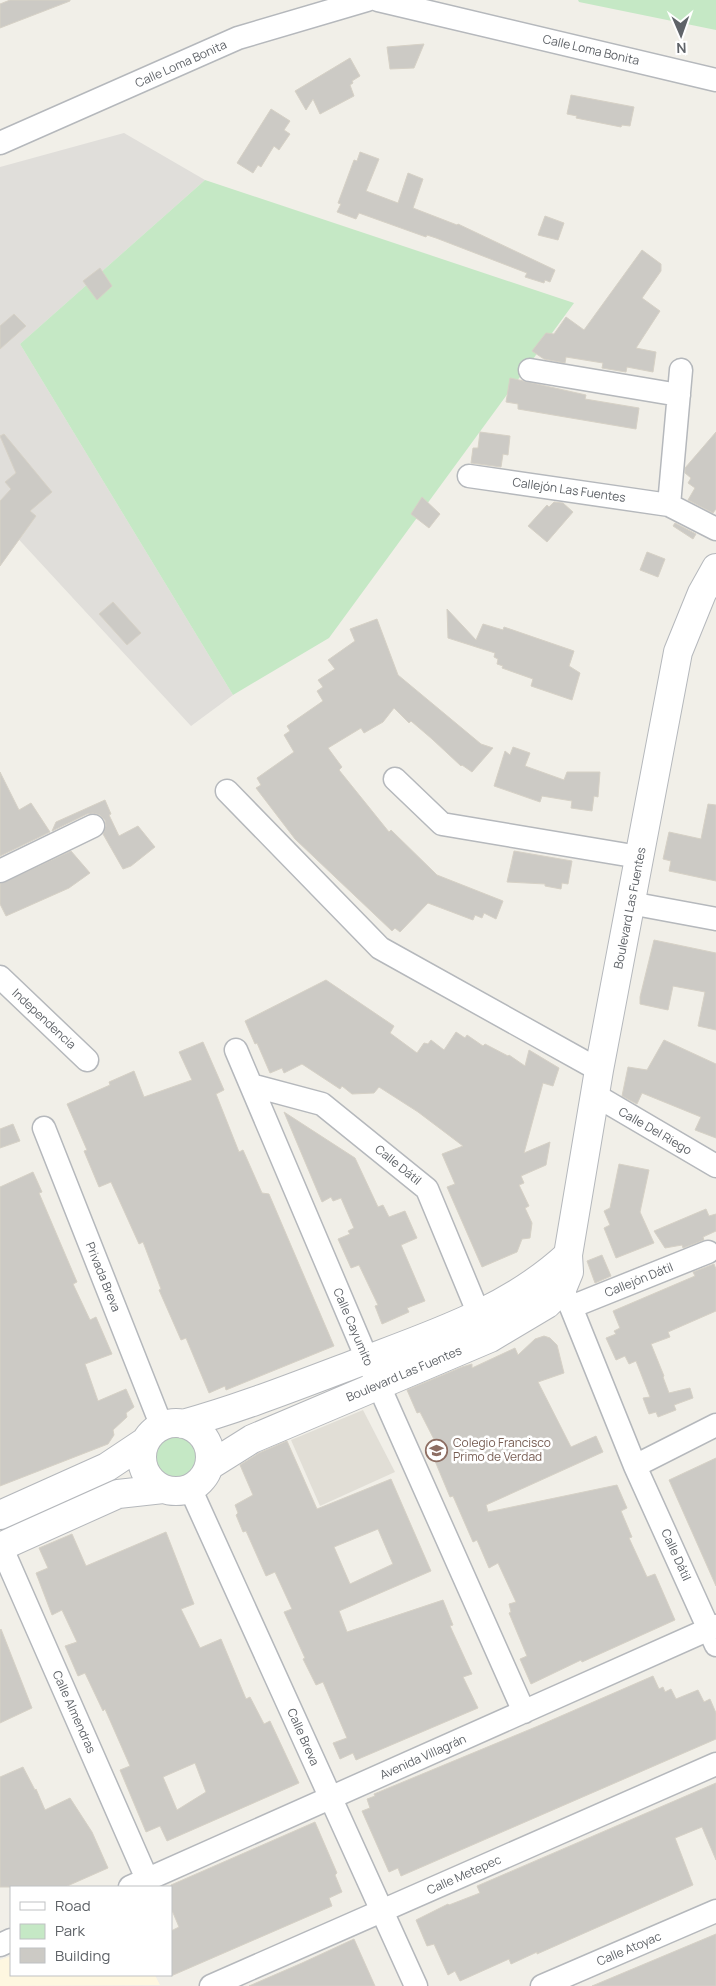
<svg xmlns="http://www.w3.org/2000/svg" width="716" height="1986" font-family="Manrope,sans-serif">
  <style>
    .commercial { fill: #fef7e0 }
    .industrial { fill: #e0deda }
    .education { fill: #e1ded6 }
    .green { fill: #c5e8c5 }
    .building { fill: #cccac5; stroke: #d6d1c6; fill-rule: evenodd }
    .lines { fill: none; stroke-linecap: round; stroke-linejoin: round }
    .minor-casing { stroke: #b5b8bc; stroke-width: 25 }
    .tertiary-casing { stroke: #b5b8bc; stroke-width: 30 }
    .minor { stroke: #fff; stroke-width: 22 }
    .tertiary { stroke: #fff; stroke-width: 28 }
    .labels { text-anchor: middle; stroke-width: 5; stroke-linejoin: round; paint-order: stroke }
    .street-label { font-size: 12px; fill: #5f6368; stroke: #fff }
    .education-label { font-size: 12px; fill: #785e54; stroke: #fff; text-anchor: start }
  </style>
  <rect width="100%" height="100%" fill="#f1efe8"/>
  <path class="commercial" d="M11 1956V1975H155L160 1985 0 1986V1960Z"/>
  <path class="industrial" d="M124 133 205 180 20 344 233 695 191 726 0 519V167Z"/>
  <path class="education" d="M363 1410 395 1472 320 1506 291 1440Z"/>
  <path class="green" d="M578 0H716V30L579 2Z
    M205 180 574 303 329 638 233 695 20 344Z
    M150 1458a26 26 0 1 1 52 0a26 26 0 1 1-52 0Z"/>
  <path class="building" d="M10 0H70V1L0 28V4Z
    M424 44 414 68 390 69 387 47Z
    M350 58 360 76 352 81 353 83 350 85 354 96 320 114 313 99 306 110 295 91Z
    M571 95 634 107 630 126 622 125 621 127 576 118 577 116 567 114Z
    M271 109 290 121 284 130 290 134 279 150 274 146 261 167 258 165 253 173 237 163Z
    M360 152 379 159 366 191 398 203 408 173 423 179 413 208 457 225 458 224 555 270 550 282 545 280 544 283 525 277 527 273 436 238 427 235 426 237 359 213 356 219 337 212 341 204 338 203 354 160 357 161Z
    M545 216 564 223 558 240 538 235Z
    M642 250 661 264V271L642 298 660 311 636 348 656 352 653 372 627 367 626 372 602 368 603 363 566 357 565 363 544 359 532 351 546 333 554 334 566 317 584 330Z
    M100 268 112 286 97 300 83 281Z
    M14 314 26 326 0 349V326Z
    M510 378 586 395 585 399 639 408 636 429 518 409V404L506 402Z
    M480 432 510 436 508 455 503 454 501 467 471 463 473 448H478Z
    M716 432V509L713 513 688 500 695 488 688 483 691 478 685 473V468Z
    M4 434 52 492 30 511 36 516 0 566V501L11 489 5 482 16 473 0 436Z
    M422 497 440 514 429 528 411 514Z
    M554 502 563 503 573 512 547 542 528 526 547 505 549 507Z
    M675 523 696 534 693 539 673 526Z
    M647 552 665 559 658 577 640 570Z
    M113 602 141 633 127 645 99 614Z
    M447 609 476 640 483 624 503 630 504 627 574 651 569 666 580 673 572 700 531 686 533 679 502 668 503 666 497 664 498 659 494 657 495 653 448 638Z
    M377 619 398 675 481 744 493 748 472 772 462 765 461 766 432 739 411 721 409 723 394 708 383 722 364 733 361 728 328 748 342 767 339 770 389 832 391 830 437 875 503 901 496 919 484 913 482 918 475 915 473 920 428 903 400 932 395 928 392 931 295 839 256 788 261 785 257 778 294 752 284 735 290 731 287 726 323 701 317 691 323 687 318 680 335 669 328 660 355 641 350 629Z
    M513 747 530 753 525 766 564 780 567 772H600L598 797 594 796 592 811 571 808 572 801 542 796 540 802 494 786 505 751 510 755Z
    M0 772 19 810 31 803 50 832 0 856Z
    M105 800 111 814 109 815 119 836 138 826 155 847 131 866 123 869 103 834 106 826 105 820 100 815 93 813 87 814 52 831 56 822Z
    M708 804 716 805V881L669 871 671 861 663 859 669 832 701 839Z
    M71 851 90 873 69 888 6 916 0 904V884Z
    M514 851 572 861 568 884 562 883 561 889 545 886V884L507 882Z
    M654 940 716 953V1030L698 1026 705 992 673 986 668 1010 640 1004V997Z
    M326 980 394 1026 390 1033 417 1053 424 1043 428 1044 431 1040 444 1050 456 1032 465 1038 467 1035 483 1046 485 1044 508 1056 509 1055 525 1066 529 1050 559 1068 553 1086 543 1083 524 1153 550 1142 546 1165 521 1176 524 1183 519 1185 529 1206 525 1208 532 1223 530 1238 522 1239 517 1252 482 1267 447 1187 455 1184 442 1154 463 1146 418 1112 379 1087 374 1093 352 1094 342 1086 340 1089 302 1064 284 1073 282 1068 270 1073 257 1043 255 1044 245 1021Z
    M664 1040 716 1064V1138L695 1130 701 1117 642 1093 637 1104 622 1096 628 1067 647 1070Z
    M203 1042 224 1090 216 1094 239 1152 243 1150 262 1193 269 1194 334 1346 226 1390 225 1386 209 1393 186 1338 181 1340 159 1290 161 1289 143 1242 139 1244 111 1182 99 1187 84 1151 87 1150 67 1104 110 1085 109 1082 134 1071 144 1097 192 1080 179 1052Z
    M284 1112 355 1158 378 1207 383 1205 389 1217 405 1211 417 1238 401 1245 425 1301 407 1308 409 1312 382 1324 375 1306 378 1305 359 1265 351 1268 338 1239 350 1234 348 1231 354 1228 341 1198 333 1201 331 1197 322 1202Z
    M13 1124 20 1141 0 1148V1129Z
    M619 1164 649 1170 640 1212 654 1243 616 1258 604 1228 610 1225 604 1211 610 1208Z
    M33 1172 42 1192 39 1193 77 1282 73 1284 90 1320 96 1317 112 1354 85 1364 98 1401 126 1389 134 1407 126 1413 127 1417 113 1430 114 1435 108 1444 0 1486V1187Z
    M706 1209 709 1216 716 1214V1231L703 1237 704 1240 683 1248 682 1245 665 1248 654 1231Z
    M602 1255 611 1276 595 1283 587 1261Z
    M714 1264 716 1269V1311L668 1332 670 1337 651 1344 664 1376 663 1377 669 1393 690 1388 693 1398 674 1405 676 1410 658 1417 656 1412 649 1414 643 1398 650 1397 636 1361 629 1364 625 1356 616 1360 606 1338 616 1334 614 1331 620 1328 613 1311 695 1276 693 1272Z
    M544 1336 550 1338 557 1345 564 1373 538 1382 571 1447 596 1436 603 1452 486 1505 488 1512 617 1485 627 1508 621 1511 632 1537 629 1538 647 1577 655 1574 675 1620 582 1662 581 1660 531 1684 520 1659 527 1656 509 1613 511 1612 509 1604 516 1602 498 1563 489 1568 477 1540 473 1542 453 1496 450 1497 435 1461 443 1457 420 1412 417 1413 407 1390 462 1367 472 1364V1368L515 1348 518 1355 535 1339Z
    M287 1441 317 1509 391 1479 431 1571 339 1611 347 1632 443 1600 453 1625 450 1626 472 1674 463 1677 478 1708 356 1760 353 1753 340 1759 333 1743 347 1738 323 1682 316 1685 303 1659 305 1658 284 1612 292 1609 275 1572 266 1576 246 1531 243 1532 236 1515 238 1513 235 1505 253 1495 240 1465 259 1453ZM378 1529 393 1564 350 1584 334 1547Z
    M716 1458V1586L669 1480Z
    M166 1532 194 1604 181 1609 200 1648 221 1639 246 1699 250 1697 264 1724 270 1721 299 1783 167 1841 160 1826 146 1832 120 1770 130 1766 105 1709 103 1711 85 1673 78 1676 65 1646 77 1642 62 1610 52 1615 36 1573 48 1568 39 1548 72 1534 86 1566ZM195 1763 206 1792 177 1810 163 1777Z
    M1 1629 32 1708 0 1723V1630Z
    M653 1676 659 1689 663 1687 665 1692 671 1689 676 1699 698 1690 704 1702 710 1699 716 1713V1739L401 1876 398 1868 389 1872 362 1811 370 1808 367 1799 375 1796 374 1794 538 1726Z
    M23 1767 35 1790 36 1789 45 1810 70 1798 92 1832 108 1868 65 1887H0V1777Z
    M716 1783V1860L702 1827 675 1838 693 1885 537 1954V1952L511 1964 509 1959 460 1981 455 1971 448 1975 434 1944 427 1946 416 1920 448 1904 449 1905 480 1893 477 1886Z
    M315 1822 337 1873 335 1875 342 1892 329 1898 332 1906 171 1976V1931L179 1927 171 1908V1885Z
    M716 1934V1986H592Z
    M354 1939 375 1986H249L302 1963Z"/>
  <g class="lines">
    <defs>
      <path id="minor" d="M378 0 716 80
        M0 143 238 38 367 0
        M530 370 679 395
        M469 476 669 505 716 529
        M669 505 681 370
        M395 779 442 824 639 857
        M227 791 380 948 599 1070
        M0 871 93 826
        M630 903 716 919
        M0 977 87 1060
        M236 1050 367 1359 524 1712
        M251 1085 322 1104 427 1189 485 1329
        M595 1095 716 1166
        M44 1128 162 1427
        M555 1275 571 1307 635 1466 716 1645
        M571 1307 708 1252
        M635 1466 716 1425
        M190 1488 416 1986
        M0 1544 147 1879
        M130 1887 716 1626
        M0 1945 11 1940
        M211 1986 716 1764
        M542 1986 716 1911"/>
      <path id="tertiary" d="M142 1457a34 34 0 1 1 68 0a34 34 0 1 1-68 0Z
        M183 1424C241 1408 296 1386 352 1365 428 1336 508 1311 568 1255
        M209 1466 252 1439 490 1338 547 1304 562 1289 569 1272 568 1255 599 1070 678 652 702 593 716 568
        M0 1515 107 1467 146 1441
        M0 1547 118 1494 163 1489"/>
    </defs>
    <use href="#minor" class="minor-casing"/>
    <use href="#tertiary" class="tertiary-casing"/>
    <use href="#minor" class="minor"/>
    <use href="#tertiary" class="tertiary"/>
  </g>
  <defs>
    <symbol id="school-ring" viewBox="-11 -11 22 22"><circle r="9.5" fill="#fff" stroke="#8d6e63" stroke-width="1.5"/><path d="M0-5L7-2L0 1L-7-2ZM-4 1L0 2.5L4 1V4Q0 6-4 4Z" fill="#8d6e63"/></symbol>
  </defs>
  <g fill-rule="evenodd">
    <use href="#school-ring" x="424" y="1438" width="25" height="25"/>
  </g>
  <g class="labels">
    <g class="street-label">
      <text transform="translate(591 50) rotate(13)" y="4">Calle Loma Bonita</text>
      <text transform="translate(181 64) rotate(-24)" y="4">Calle Loma Bonita</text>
      <text transform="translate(569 490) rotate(8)" y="4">Callejón Las Fuentes</text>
      <text transform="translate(630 908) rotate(-79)" y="4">Boulevard Las Fuentes</text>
      <text transform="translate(44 1019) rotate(43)" y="4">Independencia</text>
      <text transform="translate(655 1131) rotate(30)" y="4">Calle Del Riego</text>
      <text transform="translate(398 1165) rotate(39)" y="4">Calle Dátil</text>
      <text transform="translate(103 1277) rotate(68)" y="4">Privada Breva</text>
      <text transform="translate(639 1280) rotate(-22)" y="4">Callejón Dátil</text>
      <text transform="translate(353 1327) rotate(67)" y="4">Calle Cayumito</text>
      <text transform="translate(404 1374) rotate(-23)" y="4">Boulevard Las Fuentes</text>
      <text transform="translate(676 1555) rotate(66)" y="4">Calle Dátil</text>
      <text transform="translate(74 1712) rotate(66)" y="4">Calle Almendras</text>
      <text transform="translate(303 1737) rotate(66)" y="4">Calle Breva</text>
      <text transform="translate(423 1757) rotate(-24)" y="4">Avenida Villagrán</text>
      <text transform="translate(464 1875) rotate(-24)" y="4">Calle Metepec</text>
      <text transform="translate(629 1949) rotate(-23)" y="4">Calle Atoyac</text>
    </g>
    <g class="education-label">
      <text x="453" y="1447">Colegio Francisco<tspan x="453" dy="14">Primo de Verdad</tspan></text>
    </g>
  </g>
  <rect x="10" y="1886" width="162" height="90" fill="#ffffff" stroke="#bfc1c3"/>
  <rect x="20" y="1902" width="25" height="8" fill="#ffffff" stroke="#bfc1c3"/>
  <text x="55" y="1911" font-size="15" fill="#5f6368">Road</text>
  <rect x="20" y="1924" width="25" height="15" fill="#c5e8c5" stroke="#bfc1c3"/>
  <text x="55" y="1936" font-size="15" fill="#5f6368">Park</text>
  <rect x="20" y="1948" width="25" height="15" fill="#cccac5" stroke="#bfc1c3"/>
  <text x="55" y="1961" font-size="15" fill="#5f6368">Building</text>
  <g transform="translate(681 35) rotate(178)" stroke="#ffffff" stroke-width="4" paint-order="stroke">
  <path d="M0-4L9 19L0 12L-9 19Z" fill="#5f6368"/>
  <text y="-8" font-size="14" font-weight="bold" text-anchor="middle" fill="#5f6368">N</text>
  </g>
</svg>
